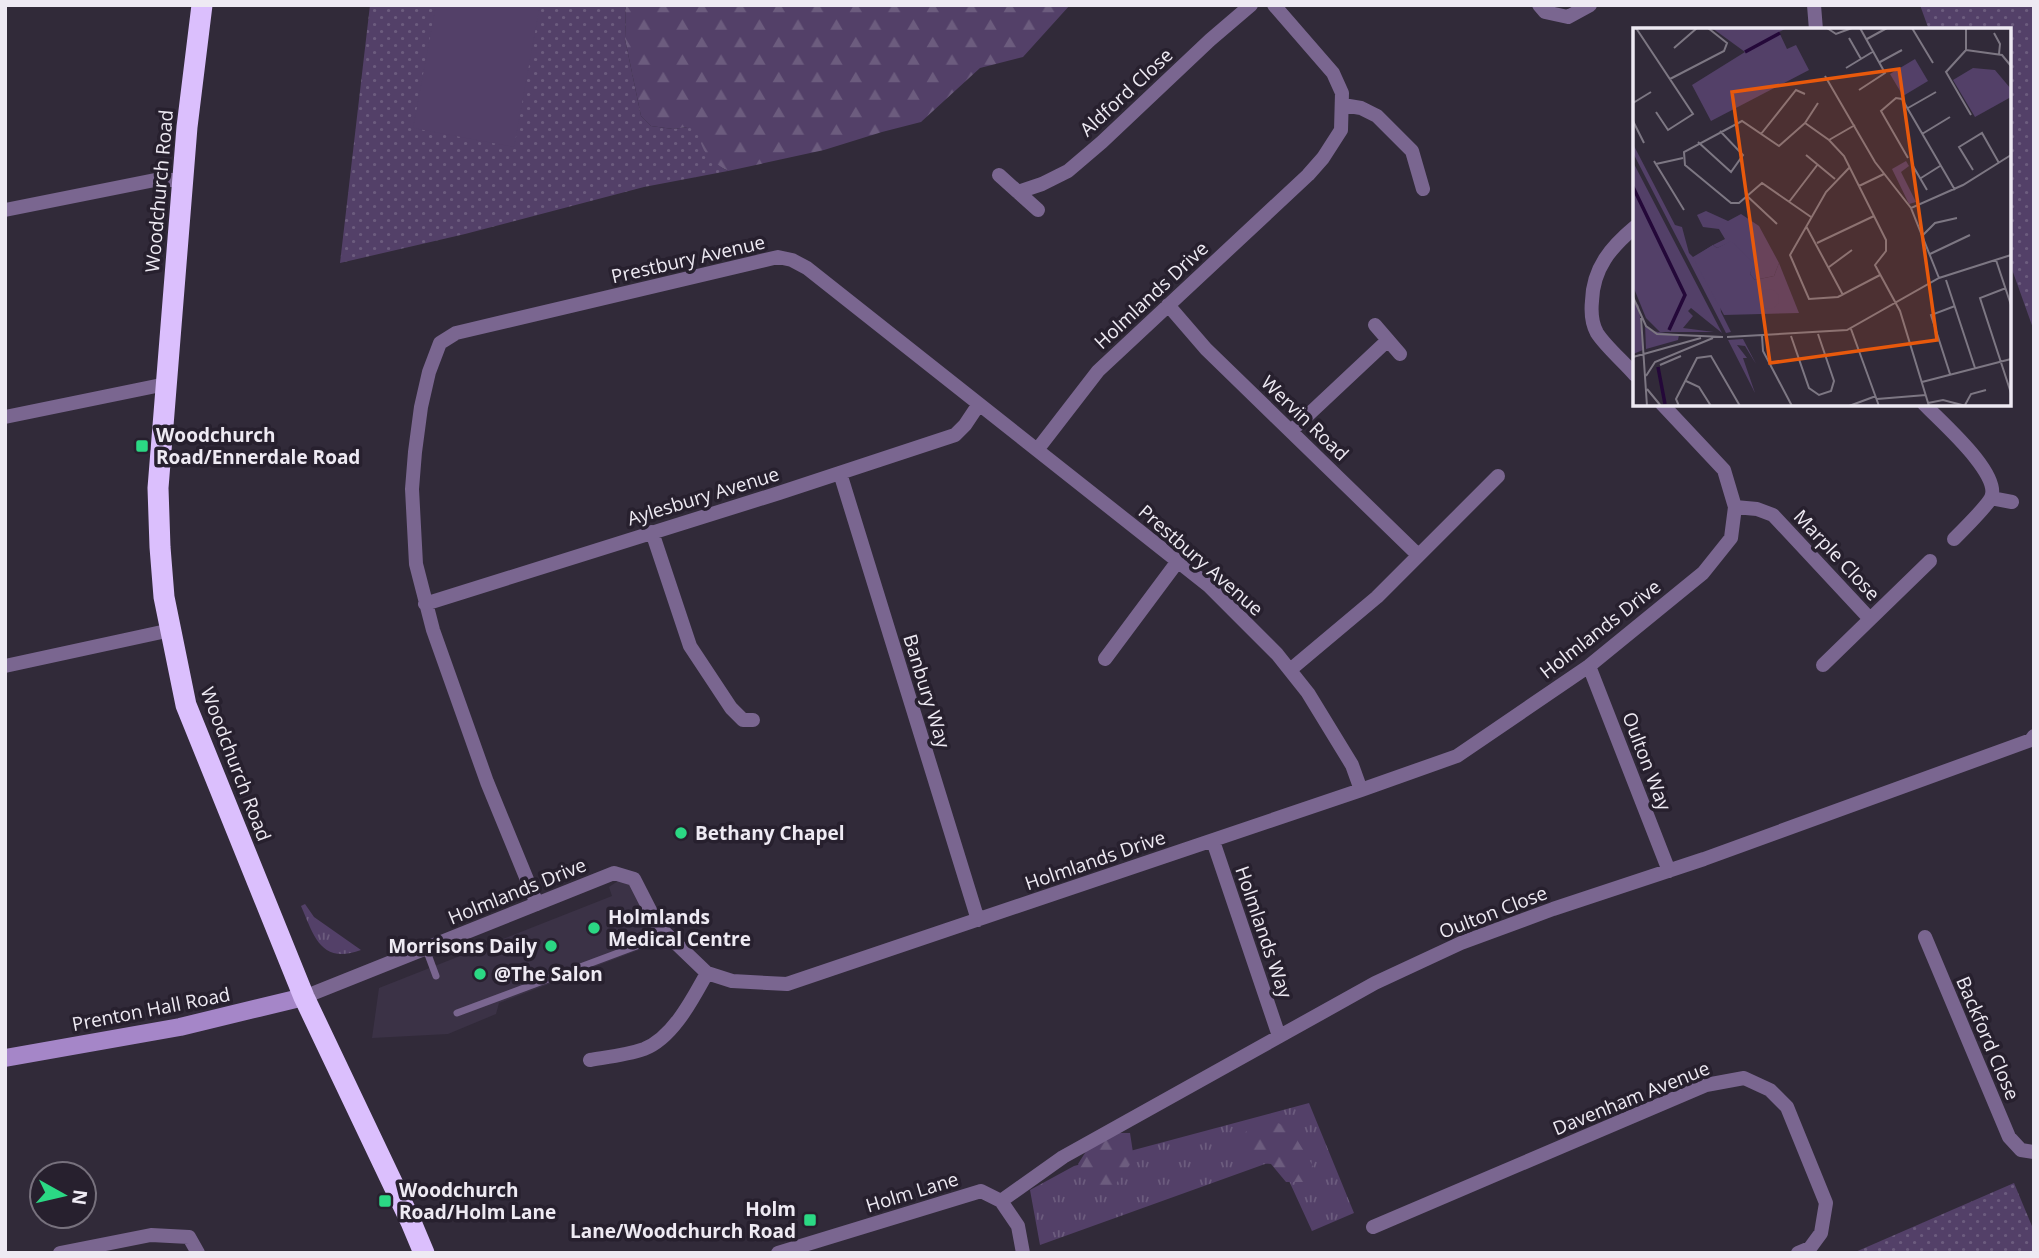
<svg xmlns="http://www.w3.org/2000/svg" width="2039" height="1258" font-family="'Open Sans',sans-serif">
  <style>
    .built { fill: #3b3246 }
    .grass { fill: url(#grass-tufts) }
    .forest { fill: url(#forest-firs) }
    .park { fill: url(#park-dots) }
    .pitch { fill: #534068 }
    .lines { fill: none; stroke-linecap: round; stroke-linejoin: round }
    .lane { stroke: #7a6690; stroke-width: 7 }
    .street { stroke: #7a6690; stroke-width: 14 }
    .secondary { stroke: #a586c8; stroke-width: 18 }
    .highway { stroke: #dbbffd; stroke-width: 21 }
    .poi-dot { fill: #2bd884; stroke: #27202e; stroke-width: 2.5 }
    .labels { text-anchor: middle; stroke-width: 7; stroke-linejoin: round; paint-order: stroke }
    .street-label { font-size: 19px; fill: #eeeaf3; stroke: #27202e }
    .poi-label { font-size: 19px; font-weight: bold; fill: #eeeaf3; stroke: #27202e; text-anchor: start }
    .inset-river { fill: none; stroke: #240839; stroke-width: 3.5 }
    .inset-road { fill: none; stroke: #7d7783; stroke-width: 2 }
    .view { fill: #e8590c; fill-opacity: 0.15; stroke: #e8590c; stroke-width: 3.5 }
    .inset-edge { fill: none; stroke: #eeeaf3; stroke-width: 3.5 }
  </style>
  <defs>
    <pattern id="grass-tufts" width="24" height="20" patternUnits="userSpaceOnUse" patternTransform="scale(1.75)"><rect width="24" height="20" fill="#534068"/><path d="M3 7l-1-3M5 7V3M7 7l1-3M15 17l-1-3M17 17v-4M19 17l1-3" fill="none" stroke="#6c5c7e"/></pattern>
    <pattern id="forest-firs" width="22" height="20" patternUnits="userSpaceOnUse" patternTransform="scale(1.75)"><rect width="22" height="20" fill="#534068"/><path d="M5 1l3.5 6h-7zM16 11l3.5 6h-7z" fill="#6c5c7e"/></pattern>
    <pattern id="park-dots" width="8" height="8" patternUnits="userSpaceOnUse" patternTransform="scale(1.75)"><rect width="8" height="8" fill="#534068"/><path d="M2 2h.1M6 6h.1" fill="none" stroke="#6c5c7e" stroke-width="1.8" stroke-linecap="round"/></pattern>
  </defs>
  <rect width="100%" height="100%" fill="#312a39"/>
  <path class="built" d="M618 881 631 883 660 942 499 1003 496 1014 448 1034 372 1038 379 988 612 896 609 887Z"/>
  <path class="grass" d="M305 904 314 917 361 950C321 965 314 936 301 906Z
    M1309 1103 1354 1213 1312 1231 1279 1159 1040 1245 1030 1190 1074 1166Z"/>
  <path class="forest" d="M626 5H1070L1023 57 980 68 921 122 882 132 824 150 728 171 711 162 688 127 673 129 651 126 641 116 625 39Z
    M1271 1119 1291 1130 1313 1166 1309 1182H1286L1271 1164 1251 1162 1240 1152 1239 1139 1256 1121Z
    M1114 1133H1130L1134 1159 1112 1189 1089 1182 1078 1164 1090 1145Z"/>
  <path class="park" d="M370 5H626L625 39 641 116 651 126 673 129 688 127 698 131C702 153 709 160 728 171L644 187 465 234 340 263Z
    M1920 5H2034V331L2009 261V30H1929Z
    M2014 1183 2034 1231V1253H1853Z"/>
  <path class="pitch" d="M436 5H540L514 147 413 128Z"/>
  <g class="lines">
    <path class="lane" d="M426 949 436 976
      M457 1013 666 935"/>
    <path class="street" d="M1539 5 1545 12 1568 17 1590 5
      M1814 5 1816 30
      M1343 105 1361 108 1377 116 1412 151 1423 189
      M999 175 1038 210
      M1018 192 1042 184 1068 171 1102 142 1210 40 1251 5
      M5 210 155 180H183
      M1635 227C1611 247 1593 268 1592 301 1591 311 1592 324 1597 333 1606 347 1624 362 1635 375
      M1168 305 1206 349 1418 555
      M1375 325 1400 354
      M1924 404C1940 421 2002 474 1991 498 1987 506 1962 531 1954 539
      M5 417 166 384
      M1291 431 1388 340
      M1037 450 1098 371 1308 175 1323 158 1341 130 1342 93 1333 73 1274 5
      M840 473 978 920
      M1991 498 2012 502
      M1735 507 1757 509 1773 515 1870 619
      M652 532 690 646 731 708 743 720H753
      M425 604 779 493 955 435 965 425 979 404
      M1105 659 1178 561
      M1823 665 1930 561
      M5 666 171 630
      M1589 666 1669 871
      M1290 670 1377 597 1498 476
      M1213 841 1279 1036
      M537 904 487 782 433 630 416 564 412 489 415 452 421 407 429 372 440 343 456 333 778 257 792 260 807 268 1209 586 1277 654 1308 693 1352 765 1361 790
      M1925 937 2009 1137 2021 1150 2034 1152
      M304 997 614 873 634 879 658 926 707 973 732 981 787 984 1361 790 1457 756 1589 666 1703 573 1731 538 1735 507 1724 470 1662 404
      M590 1060C608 1057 627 1055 644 1049 673 1038 693 998 707 973
      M1001 1201 1063 1157 1375 983 1461 943 1553 909 1704 859 2031 740 2034 736
      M1373 1227 1706 1085 1744 1078 1770 1090 1787 1107 1826 1203 1821 1233 1810 1248 1798 1253
      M60 1253 151 1235 189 1237 198 1253
      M778 1253 981 1191 1001 1201 1018 1226 1023 1253"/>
    <path class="secondary" d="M5 1058 180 1027 304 997"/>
    <path class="highway" d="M202 5 187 127 158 488 160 547 164 597 186 705 304 997 411 1222 424 1253"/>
  </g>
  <g class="poi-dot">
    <rect x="135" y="439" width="14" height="14" rx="3.5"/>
    <circle cx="681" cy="833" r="7"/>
    <circle cx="594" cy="928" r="7"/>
    <circle cx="551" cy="946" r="7"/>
    <circle cx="480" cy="974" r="7"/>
    <rect x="378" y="1194" width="14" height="14" rx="3.5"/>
    <rect x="803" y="1213" width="14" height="14" rx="3.5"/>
  </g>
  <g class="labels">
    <g class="street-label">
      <text transform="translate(1126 92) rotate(-43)" y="7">Aldford Close</text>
      <text transform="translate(159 191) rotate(-85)" y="7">Woodchurch Road</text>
      <text transform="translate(688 259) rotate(-13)" y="7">Prestbury Avenue</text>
      <text transform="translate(1151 295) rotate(-43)" y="7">Holmlands Drive</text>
      <text transform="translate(1305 418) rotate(44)" y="7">Wervin Road</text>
      <text transform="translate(703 496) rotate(-17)" y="7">Aylesbury Avenue</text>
      <text transform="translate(1837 555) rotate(47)" y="7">Marple Close</text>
      <text transform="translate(1201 560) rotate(41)" y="7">Prestbury Avenue</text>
      <text transform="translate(1600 629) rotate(-38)" y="7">Holmlands Drive</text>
      <text transform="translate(927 691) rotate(73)" y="7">Banbury Way</text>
      <text transform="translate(1647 761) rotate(69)" y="7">Oulton Way</text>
      <text transform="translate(236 764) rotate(69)" y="7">Woodchurch Road</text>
      <text transform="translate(1095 860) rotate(-19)" y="7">Holmlands Drive</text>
      <text transform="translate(517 891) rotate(-22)" y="7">Holmlands Drive</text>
      <text transform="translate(1493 912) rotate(-21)" y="7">Oulton Close</text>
      <text transform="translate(1264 932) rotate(71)" y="7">Holmlands Way</text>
      <text transform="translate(151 1009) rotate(-11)" y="7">Prenton Hall Road</text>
      <text transform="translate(1988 1038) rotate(67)" y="7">Backford Close</text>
      <text transform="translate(1631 1098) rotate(-22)" y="7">Davenham Avenue</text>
      <text transform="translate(912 1192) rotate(-17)" y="7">Holm Lane</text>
    </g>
    <g class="poi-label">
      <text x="156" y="442">Woodchurch<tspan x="156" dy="22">Road/Ennerdale Road</tspan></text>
      <text x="695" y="840">Bethany Chapel</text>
      <text x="608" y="924">Holmlands<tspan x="608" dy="22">Medical Centre</tspan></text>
      <text x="537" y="953" text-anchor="end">Morrisons Daily</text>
      <text x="494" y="981">@The Salon</text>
      <text x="399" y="1197">Woodchurch<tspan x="399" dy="22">Road/Holm Lane</tspan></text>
      <text x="796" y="1216" text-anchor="end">Holm<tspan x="796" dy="22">Lane/Woodchurch Road</tspan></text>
    </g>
  </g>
  <g transform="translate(1633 28)">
    <rect width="378" height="378" fill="#312a39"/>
    <path d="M0 116 42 197 49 199 56 225 60 229 80 217 88 284 98 304 93 305 56 233 0 125ZM273 133 276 138 268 144 283 174 276 176 259 141ZM0 134 89 305 58 280 55 283 60 288 50 300 81 304H27L13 290 0 258ZM0 270 6 278 10 322 0 326ZM12 296 19 303 46 307 45 312 13 321Z" fill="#534068"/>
    <path d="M73 183 95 193 108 186 126 198 146 235 141 248 122 252 117 246 120 235 98 214 84 220 80 217 92 211 86 201 70 199 64 187ZM110 311 123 336 112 318 104 317 114 330H110L122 365 95 312Z" fill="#534068"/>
    <path d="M79 0H154L146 4 154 21 163 17 176 42 78 93 59 57 112 24ZM282 31 295 53 270 68 257 46ZM340 40 362 42 378 61V69L342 89 320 52ZM98 213 121 235 117 246 122 252 141 248 146 235 166 285 91 287 60 230 80 217 84 220Z" fill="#534068"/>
    <path d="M126 271a10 10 0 1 1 20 0a10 10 0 1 1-20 0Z" fill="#534068"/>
    <path class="inset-river" d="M112 24 147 5M0 159 52 267 36 302M25 339 32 376"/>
    <path class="inset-road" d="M3 0 60 86 35 102 23 84M194 0 203 6 219 0M279 0 300 35M333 0V22L313 44 338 87M361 5 367 16 366 26M216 10 228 31M234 11 254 0M41 20 64 0M333 22 369 27 378 38M247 34 269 22M213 40 241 23M192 48 242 134 278 180M37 51 91 23 94 15 75 0M226 62 252 45 227 0M0 75 18 64M275 80 303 64M0 93 11 115M172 95 185 75M128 106 163 62 172 66M289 106 317 89M196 112 222 97M65 114 98 144 110 127 87 103M173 127 202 151M275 130 248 83 263 70 269 71 322 162M21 133 51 182M23 136 50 130M280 138 294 162M216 140 193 164 157 227 176 271 205 269 247 247M340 142 326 119 349 105 366 135M288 150 307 138M226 158 251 146M113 167 144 196M156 174 185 136M178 189 129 155 106 175H98L52 137 51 124 109 93 146 118 172 95 196 112 211 128 253 212V223L242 237 267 283 296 378M173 198 210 267M289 208 302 195 324 190M184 215 241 188M297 226 337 207M363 232 378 277M196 239 219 222M306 250 278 180 330 157 378 127M313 252 342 340M373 260 347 270 378 365M0 269 13 298 24 306 90 309M8 290 14 378M218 301 246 378M129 308 130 323 159 378M158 308 176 360 186 367 198 363 201 353 185 306M94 309 214 302 306 250 378 227M0 329 68 310M27 337 48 328M317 346 298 287 322 278M13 348 22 334 80 310M53 353 66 359 78 378M289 354 378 331M14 361 28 378M244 371 293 367M295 375 310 372 333 378M332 377 338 366 353 362M46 378 43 371 64 330 78 328 107 378M216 378 243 368"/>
    <path class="view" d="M266 41 304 312 137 335 99 64Z"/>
    <rect width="378" height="378" class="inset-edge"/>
  </g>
  <rect width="2039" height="1258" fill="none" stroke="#eeeaf3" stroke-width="14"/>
  <g transform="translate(63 1195) rotate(98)"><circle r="33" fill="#27202e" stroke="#77717d" stroke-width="2"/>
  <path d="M0-5L12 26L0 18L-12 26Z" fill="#2bd884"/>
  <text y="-10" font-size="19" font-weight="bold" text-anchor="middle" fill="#eeeaf3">N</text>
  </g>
</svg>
